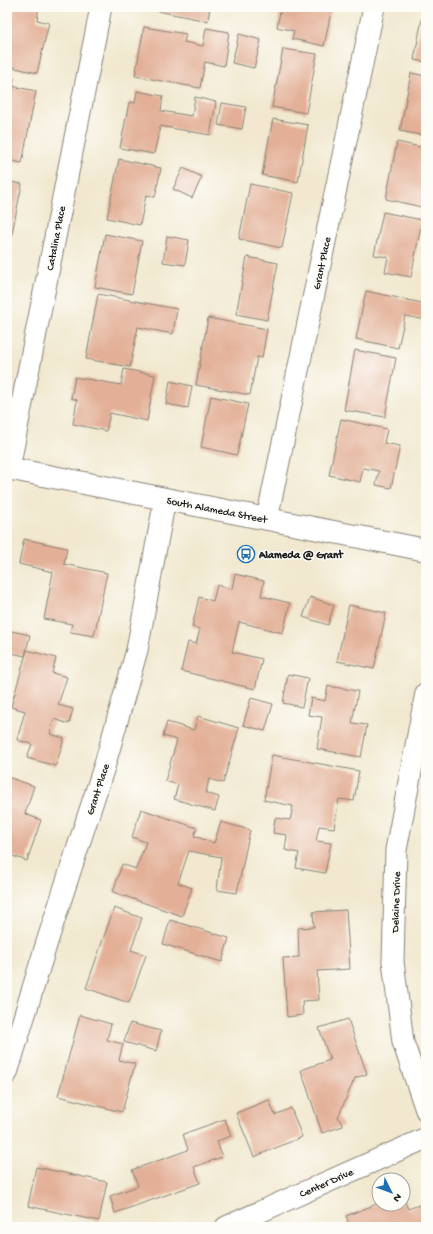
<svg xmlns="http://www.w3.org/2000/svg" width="433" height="1234" font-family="'Gochi Hand',sans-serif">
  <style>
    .building { fill: #e3b097 }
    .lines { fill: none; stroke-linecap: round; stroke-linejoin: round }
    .street-casing { stroke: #868276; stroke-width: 23 }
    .secondary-casing { stroke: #868276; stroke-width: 24 }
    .street { stroke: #fff; stroke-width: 21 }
    .secondary { stroke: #fff; stroke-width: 22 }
    .labels { text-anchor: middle; stroke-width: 3; stroke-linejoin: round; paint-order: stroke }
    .street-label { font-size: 11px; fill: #1c1c1c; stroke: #fdfcf7 }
    .poi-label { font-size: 11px; font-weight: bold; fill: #1c1c1c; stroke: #fdfcf7; text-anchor: start }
  </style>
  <rect width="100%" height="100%" fill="#fdfcf7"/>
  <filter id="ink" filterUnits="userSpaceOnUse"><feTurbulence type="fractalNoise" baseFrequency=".025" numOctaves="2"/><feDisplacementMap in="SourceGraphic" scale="8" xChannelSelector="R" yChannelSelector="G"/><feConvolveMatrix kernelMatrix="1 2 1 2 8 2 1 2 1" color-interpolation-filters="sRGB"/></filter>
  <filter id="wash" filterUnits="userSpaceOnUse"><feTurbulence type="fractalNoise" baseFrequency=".012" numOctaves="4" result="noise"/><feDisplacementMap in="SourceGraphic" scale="16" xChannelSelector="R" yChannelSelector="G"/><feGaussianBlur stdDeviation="0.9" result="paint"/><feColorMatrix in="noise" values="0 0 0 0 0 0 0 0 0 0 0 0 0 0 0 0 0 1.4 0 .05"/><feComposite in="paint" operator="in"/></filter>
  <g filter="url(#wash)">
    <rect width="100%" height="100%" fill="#f1e8cf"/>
    <g id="blocks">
      <path class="building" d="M10 7H39L37 20 49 23 37 73 7 66V21Z
        M147 7H210L208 21 147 9Z
        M281 7H332L324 46 292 39 294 31 277 27Z
        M424 8H426V62L414 60Z
        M144 27 186 34 184 42 203 46 206 28 229 32 224 66 205 62 200 88 135 76Z
        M239 34 261 40 254 68 232 63Z
        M283 49 317 54 306 113 272 107Z
        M411 73 426 76V136L400 131Z
        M7 77 14 78 12 86 36 91 22 163 7 160Z
        M137 91 163 96 161 111 192 116 195 97 216 102 210 135 160 126 154 154 120 148 129 102 135 103Z
        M222 103 246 107 242 129 218 125Z
        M273 119 308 125 298 182 262 175Z
        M397 142 425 148 423 162 426 163V208L386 199Z
        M119 159 161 168 155 197 146 195 140 225 107 218Z
        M183 168 202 177 192 198 173 189Z
        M7 181 22 184 8 253H7Z
        M250 184 293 193 282 248 239 239Z
        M383 212 422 220 411 277 385 272 388 257 374 255Z
        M105 234 142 241 132 294 95 287Z
        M167 236 189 240 185 265 163 262Z
        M247 257 278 263 267 320 236 314Z
        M426 288V320L405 316 398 348 356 339 366 291 422 303Z
        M98 294 177 309 173 334 138 327 130 367 86 359Z
        M208 318 267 329 262 358 257 357 250 395 196 385Z
        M355 350 396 358 385 417 344 410Z
        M124 369 155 375 147 421 110 413 106 431 73 424 77 400 71 398 75 377 121 385Z
        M170 381 192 386 188 408 166 404Z
        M211 396 248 404 237 455 201 447Z
        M341 419 387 429 384 443 400 446 391 488 376 485 379 471 363 468 360 482 329 475Z
        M24 539 67 548 64 564 107 573 94 636 70 632 72 624 44 619 53 572 19 564Z
        M235 574 264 581 261 596 290 603 283 633 239 622 232 652 262 659 255 689 181 671 188 642 196 644 200 629 192 627 199 597 213 601 217 585 232 589Z
        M310 597 334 605 328 625 303 617Z
        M349 605 386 613 374 669 337 661Z
        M7 630 30 635 25 656 7 652Z
        M27 650 56 658 52 673 67 677 58 705 73 709 69 724 54 719 50 734 64 738 56 766 27 758 32 744 17 740 25 711 11 707Z
        M288 674 308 678 302 707 283 703Z
        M328 686 358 691 352 723 367 725 361 757 317 749 322 717 308 715 311 698 325 701Z
        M251 698 273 704 265 731 243 725Z
        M198 716 239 728 223 783 209 779 206 793 219 797 215 811 174 799 178 785 165 781 177 740 163 736 167 722 194 730Z
        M272 755 359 771 354 801 339 799 334 828 319 826 316 841 331 843 325 873 296 868 299 853 285 850 287 835 273 833 275 818 290 820 293 806 264 800Z
        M7 777 34 786 25 814 41 820 27 861 7 854Z
        M141 809 197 828 194 836 214 843 221 822 250 830 237 893 217 890 221 857 189 851 178 883 192 888 182 916 113 892 122 864 136 869 146 842 132 837Z
        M114 908 142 918 131 950 146 955 129 1003 86 988Z
        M346 910 350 969 317 971 319 1000 302 1001 303 1015 287 1017 283 958 299 957 298 928 314 927 313 912Z
        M170 920 229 938 222 962 163 944Z
        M80 1015 111 1024 107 1040 123 1044 119 1060 135 1064 122 1112 58 1096Z
        M348 1019 367 1074 355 1078 338 1117 343 1126 322 1133 301 1070 330 1060 319 1028Z
        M130 1023 161 1031 156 1051 124 1042Z
        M269 1100 275 1115 291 1108 302 1137 254 1157 236 1113Z
        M225 1119 231 1136 217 1141 222 1157 194 1167 200 1183 115 1213 110 1196 138 1186 132 1170 188 1150 183 1134Z
        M36 1167 107 1182 99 1221 28 1206Z
        M403 1197 408 1209 422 1204 426 1214V1227H350L346 1216 379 1203 403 1204Z"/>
    </g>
  </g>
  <g filter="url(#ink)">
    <use href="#blocks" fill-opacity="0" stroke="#868276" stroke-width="1"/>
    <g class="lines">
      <defs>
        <path id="street" d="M9 468 101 7
          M267 519 374 7
          M426 693 396 850 393 961 403 1042 426 1110
          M7 1073 47 942 105 764 137 650 165 499
          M226 1227 426 1138"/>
        <path id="secondary" d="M7 468 426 550"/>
      </defs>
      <use href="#street" class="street-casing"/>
      <use href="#secondary" class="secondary-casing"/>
      <use href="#street" class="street"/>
      <use href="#secondary" class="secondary"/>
    </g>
  </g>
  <defs>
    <symbol id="bus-ring" viewBox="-11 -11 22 22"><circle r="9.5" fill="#fdfcf7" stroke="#1f6fb2" stroke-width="1.5"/><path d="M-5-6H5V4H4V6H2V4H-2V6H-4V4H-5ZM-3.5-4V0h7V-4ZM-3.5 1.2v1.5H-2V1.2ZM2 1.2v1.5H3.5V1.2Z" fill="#1f6fb2"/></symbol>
  </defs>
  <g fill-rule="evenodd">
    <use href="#bus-ring" x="236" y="544" width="20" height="20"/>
  </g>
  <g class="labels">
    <g class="street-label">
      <text transform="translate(55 238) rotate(-79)" y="4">Catalina Place</text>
      <text transform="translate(321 263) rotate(-78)" y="4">Grant Place</text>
      <text transform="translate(217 509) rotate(11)" y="4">South Alameda Street</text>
      <text transform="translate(97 789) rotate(-72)" y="4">Grant Place</text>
      <text transform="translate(395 902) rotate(-88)" y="4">Delaine Drive</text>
      <text transform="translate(326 1182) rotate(-24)" y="4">Center Drive</text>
    </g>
    <g class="poi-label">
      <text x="259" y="558">Alameda @ Grant</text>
    </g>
  </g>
  <rect width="433" height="1234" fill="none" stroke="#fdfcf7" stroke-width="24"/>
  <g transform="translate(391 1192) rotate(132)"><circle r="19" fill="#fdfcf7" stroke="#a3a29f"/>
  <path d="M0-3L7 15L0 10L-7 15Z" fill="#1f6fb2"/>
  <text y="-6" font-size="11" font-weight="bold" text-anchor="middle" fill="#1c1c1c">N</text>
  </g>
</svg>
